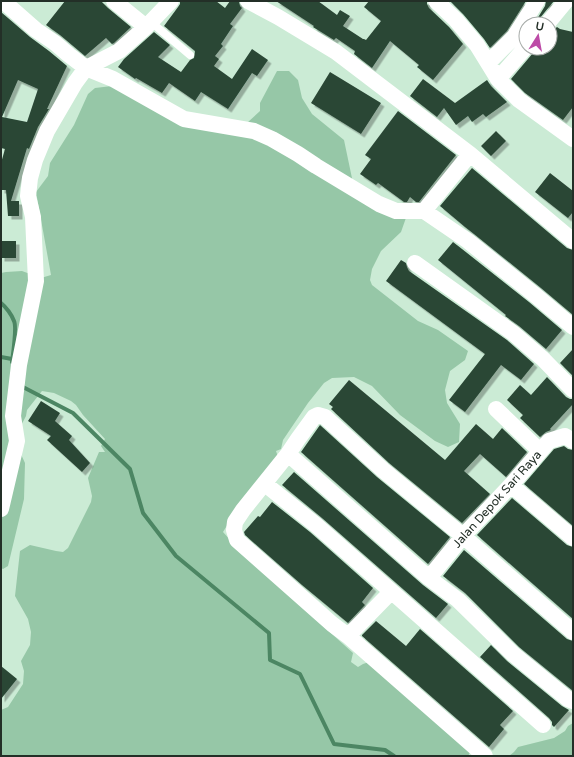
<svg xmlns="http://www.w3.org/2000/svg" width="574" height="757" font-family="'Varela Round',sans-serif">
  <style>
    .green { fill: #96c7a7 }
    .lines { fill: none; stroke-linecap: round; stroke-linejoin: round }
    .stream { stroke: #4c8663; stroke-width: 4 }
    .building { fill: #2b4736; fill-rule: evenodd; filter: url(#shadow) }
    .lane { stroke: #fff; stroke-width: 8 }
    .street { stroke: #fff; stroke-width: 16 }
    .labels { text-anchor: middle; stroke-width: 4; stroke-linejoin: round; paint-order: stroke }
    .street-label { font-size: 12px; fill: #232f27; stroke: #fff }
  </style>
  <defs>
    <filter id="shadow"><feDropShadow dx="3.5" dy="3.5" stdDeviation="0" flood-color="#0004"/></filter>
  </defs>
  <rect width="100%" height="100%" fill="#cbebd5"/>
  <path class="green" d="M277 71H289L298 80 302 98 312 114 344 140 353 183 407 215 401 232 381 251 372 269 370 280 372 285 418 321 438 330 468 351 465 360 450 371 445 390 447 403 460 424 459 442 448 447 435 441 400 415 372 386 354 377 332 378 324 383 308 403 283 440 281 449 276 451 279 460 231 519 223 532 241 552 353 653 351 662 358 667 363 664 369 662 471 751 468 756H1V710L8 707 23 684 24 671 21 661 30 645 31 632 28 619 15 596 20 551 30 545 56 551 63 552 68 548 91 502 92 496 88 478 99 452H105L101 446 105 439 83 415 76 405 71 401 54 393 42 391 27 410 26 416 14 439 25 463 24 499 8 566 3 569 1 568V273L6 272 22 271 41 278 51 275 36 192 48 176 50 163 74 125 88 94 95 88 112 86 236 133 260 111V103Z
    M573 723V756H509L514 752 518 747 554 738 565 731 568 726Z"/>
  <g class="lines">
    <path class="stream" d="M1 303C6 307 12 315 14 321 17 327 13 354 12 362
      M1 357 12 359
      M21 386 73 413 130 469 143 513 176 556 269 633 270 660 300 674 334 744 385 750 394 756"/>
  </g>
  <path class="building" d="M65 1H101L108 8 131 27 114 43 112 44 106 38 85 56 60 35 46 25Z
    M180 1H216L225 8 230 1H239L240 6 242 8 230 24 233 26 221 44 223 46 215 56 219 59 214 66 232 79 252 49 268 60 257 76 252 73 228 109 201 92 195 101 169 83 162 93 136 78 135 79 118 67 124 59 154 32 170 45 158 57 181 72 190 60 194 58 195 51 164 26 178 7 180 4Z
    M276 1H318L337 15 340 10 350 16 343 26 363 39H364L366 40 381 21 364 7 369 1H427V4L429 8 449 27 463 44 433 80 417 67 419 65 390 41 372 68 354 54 355 51 336 38 334 40 313 27 314 26Z
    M450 1H526L507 31 490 48 484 39 463 14Z
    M546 1H554L540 18 538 24H534L545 6Z
    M1 12 30 37 49 51 67 66 47 109H49L38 127 29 149 27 148 11 201H19V216H8L6 190H1V163L5 149 1 148ZM18 80 38 89 27 122 2 117Z
    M557 27 560 29 573 32V107L563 120 525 93 511 79 533 53 535 48H550V33Z
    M330 72 381 103 361 134 311 103Z
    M423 79 455 103 487 80 491 86 507 102 486 117 483 114 472 122 468 116 456 125 444 108 437 117 410 96Z
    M398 111 456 155 419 202H416L410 197 407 202H404L378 183 376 185 360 174 371 159 365 155Z
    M496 131 506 141 491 156 481 146Z
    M472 168 567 248 573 250V315L541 288 474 234 465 227 440 206Z
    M550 173 573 191V212L568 218 535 192Z
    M1 241H16V258H1Z
    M453 242 462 249 529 302 562 330 546 349 519 326 505 316 506 315 438 260Z
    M401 260 406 263 407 267 409 271 507 340 534 364 521 380 501 365 465 412 449 400 485 354 386 281Z
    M573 349V376L560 363Z
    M547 377 566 397 570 399H573V404L550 429 551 430 546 432 540 437 520 418 523 415 507 400 520 385 531 395Z
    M349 380 445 460 476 424 493 439 502 428 527 452 506 477 480 454 464 471 490 494 462 523 389 463 331 409 333 407 329 404Z
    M41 401 60 413 55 421 72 436 69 440 90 463 82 472 47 440 51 436 28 421Z
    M320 425 377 477 450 537 428 564 301 452Z
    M564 446 568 449 573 450V526L524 484 554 449Z
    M294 472 423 585 448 604 436 618 322 518 282 485Z
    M512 498 567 545 573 547V619L477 535Z
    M272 502 310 532 373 588 362 602 365 605 348 623 302 585 245 535 244 532 258 516 260 517Z
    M464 550 567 639 573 641V691L519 647 465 593 443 576Z
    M376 621 406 646 420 629 513 711 500 725 504 729 489 747 362 636V635Z
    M491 645 507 661 562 706 569 710 554 727 552 725V722L549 718 480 657Z
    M1 666 17 679 1 699Z"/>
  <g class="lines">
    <path class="lane" d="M151 22 190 55"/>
    <path class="street" d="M3 1 36 30 55 43 69 55 86 68 113 79 184 119 254 131 272 139 298 154 316 166 379 204 396 211H424L468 241 535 295 573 327
      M114 1 146 27
      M248 1 278 17 336 52 470 154 573 241
      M436 1 456 20 477 45 498 79 519 100 573 139
      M547 24 566 1
      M488 63 514 37 537 1
      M498 79 526 47
      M424 211 470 154
      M415 263 513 333 543 359 573 390
      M496 409 540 451
      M288 454 429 578 458 600 513 654 568 699 573 701
      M265 484 316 525 543 725
      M511 485 573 538
      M1 509 17 441 13 416 19 365 36 281 33 217 28 196 30 178 35 160 47 131 75 83 86 68 119 51 146 27 171 1
      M429 578 463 536 511 485 549 441 565 436 573 441
      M348 636 391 592
      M485 756 348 636 332 624 237 540 234 530 235 522 243 510 288 454 298 439 314 417 318 415 325 417 383 470 463 536 573 632"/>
  </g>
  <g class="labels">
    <g class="street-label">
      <text transform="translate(497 499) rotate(-48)" y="4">Jalan Depok Sari Raya</text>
    </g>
  </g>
  <rect width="574" height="757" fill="none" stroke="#232f27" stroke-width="4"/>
  <g transform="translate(538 36) rotate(11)"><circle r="19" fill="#ffffff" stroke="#a7aca9"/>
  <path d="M0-3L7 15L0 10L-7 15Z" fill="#bd4ba7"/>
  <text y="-6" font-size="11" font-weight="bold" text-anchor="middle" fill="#232f27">U</text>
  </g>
</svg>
